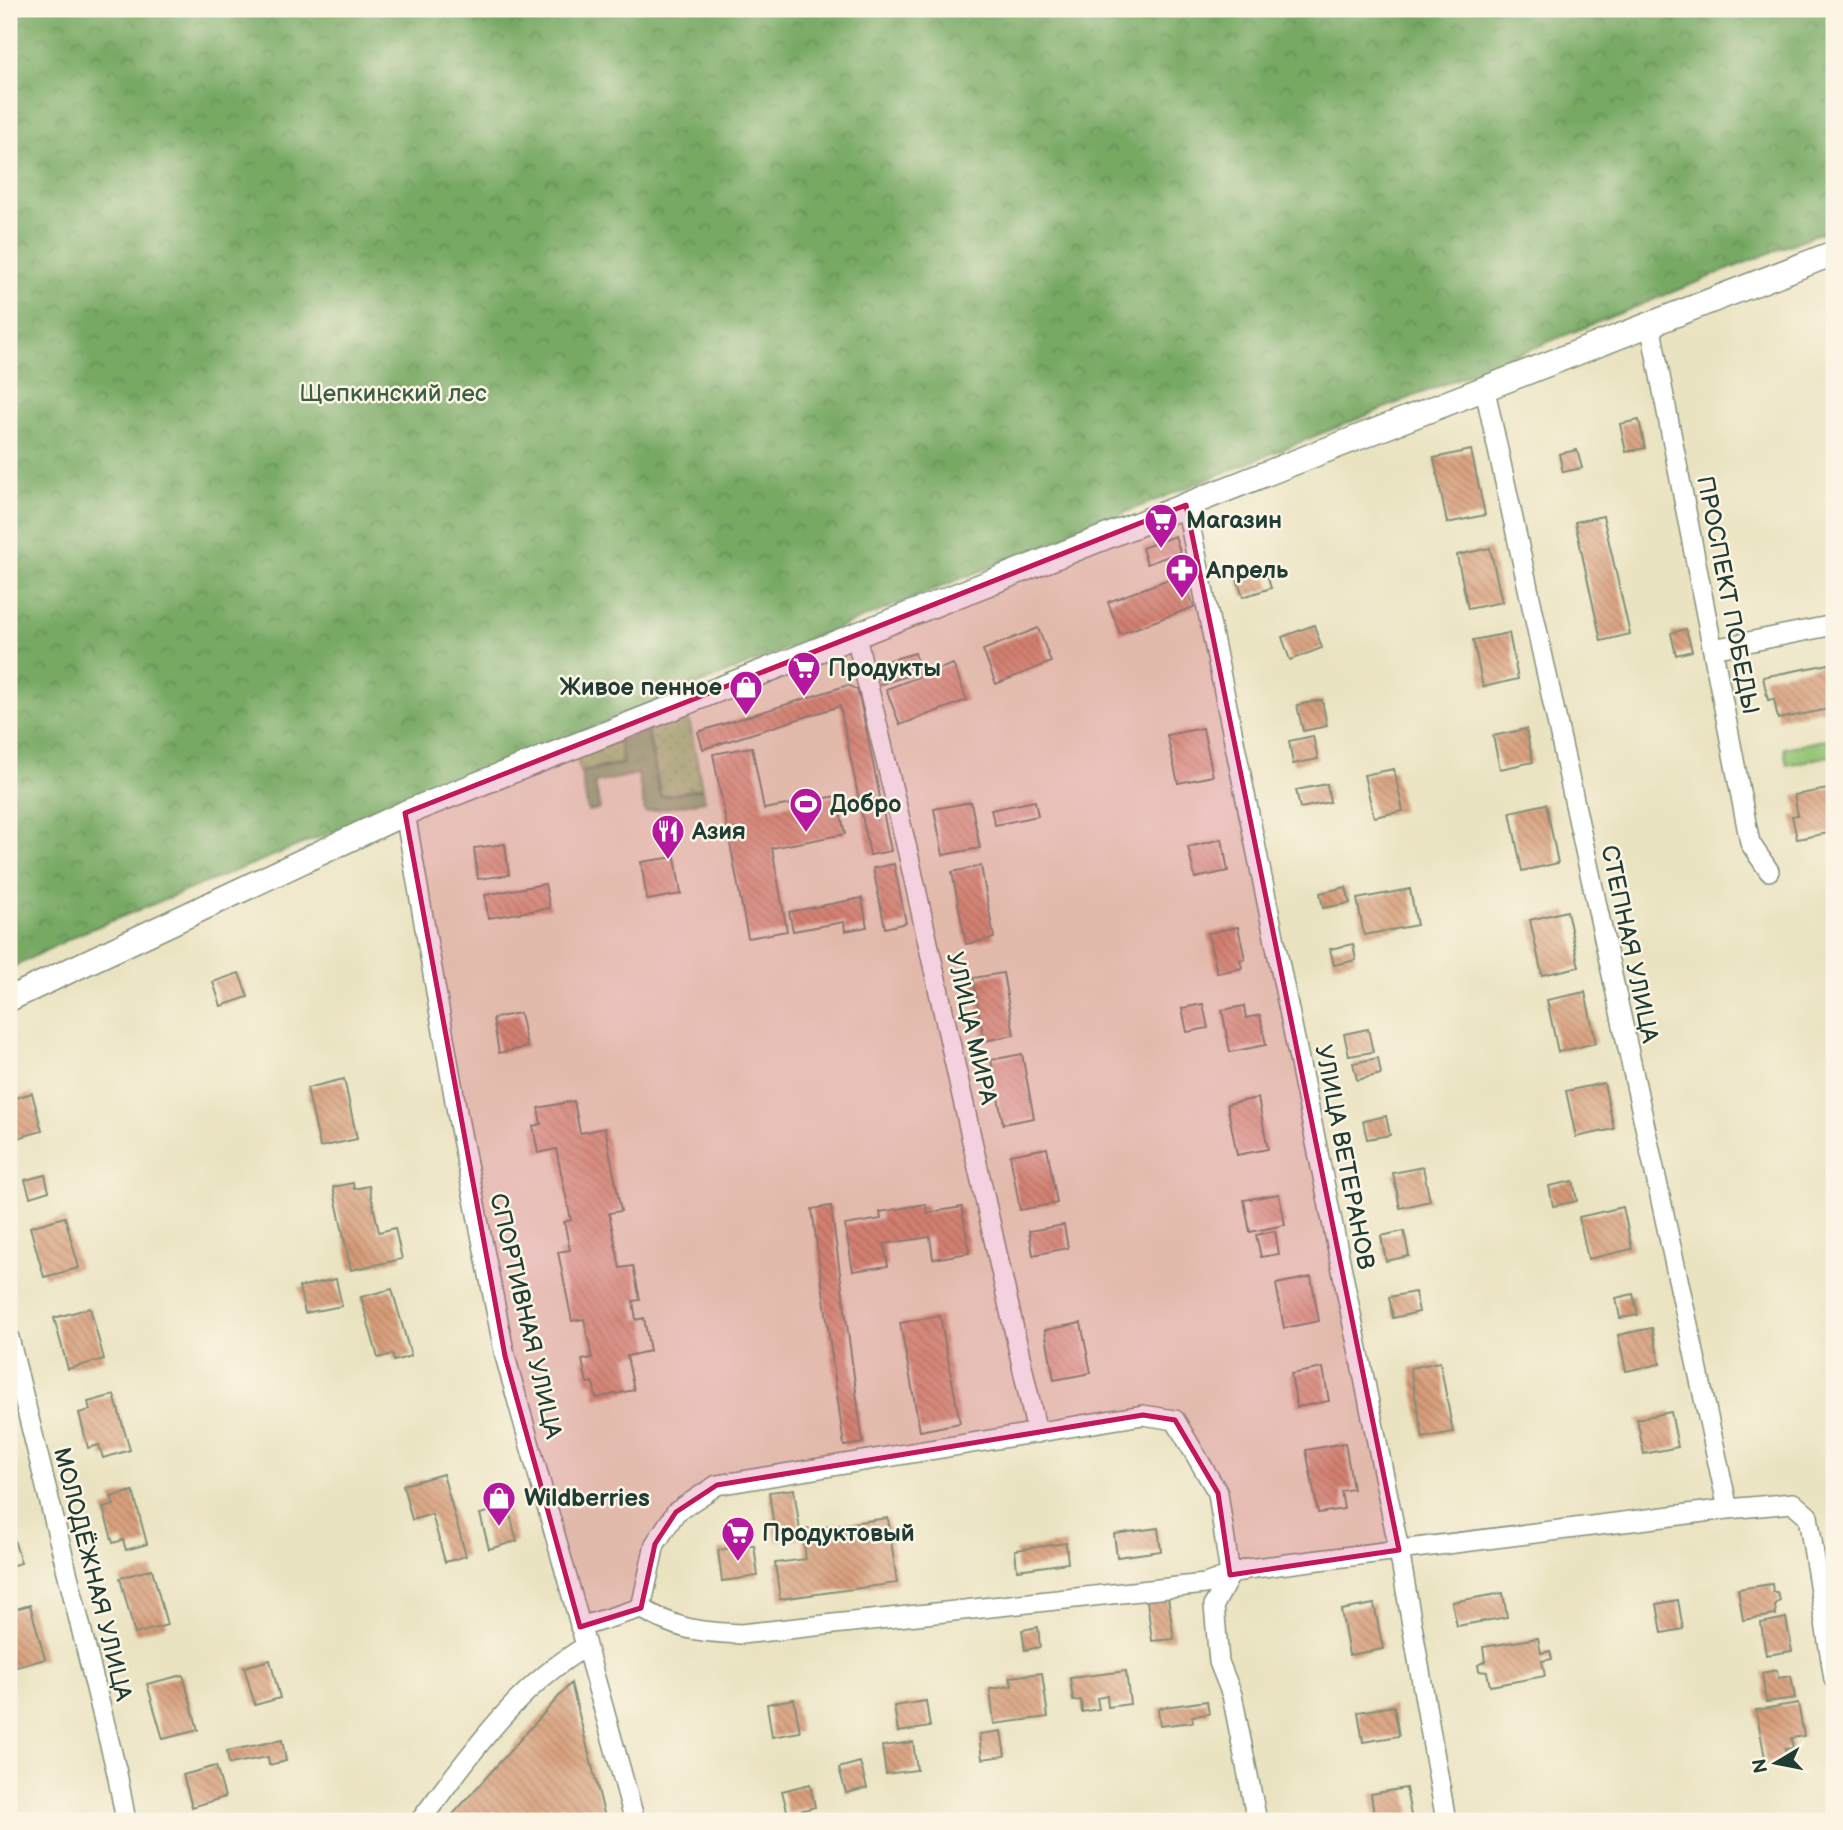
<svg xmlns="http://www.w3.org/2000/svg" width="1843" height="1830" font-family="'Balsamiq Sans',sans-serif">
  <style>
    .grass { fill: url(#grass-dots); stroke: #5a8053; stroke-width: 2 }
    .forest { fill: url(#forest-crowns); stroke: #4b734c; stroke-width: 2 }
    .park { fill: #94c372; stroke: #5a8053; stroke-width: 2 }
    .building { fill: url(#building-back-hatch) }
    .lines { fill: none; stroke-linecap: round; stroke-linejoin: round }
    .minor-casing { stroke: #84907a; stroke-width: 22 }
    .major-casing { stroke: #84907a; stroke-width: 27 }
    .minor { stroke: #fff; stroke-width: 19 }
    .major { stroke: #fff; stroke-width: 24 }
    .marked { fill: #c2185b; fill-opacity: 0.2; stroke: #c2185b; stroke-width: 5; stroke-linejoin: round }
    .labels { text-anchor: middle; stroke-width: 5; stroke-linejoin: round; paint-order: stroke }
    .park-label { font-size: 24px; fill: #3c5e44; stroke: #fcf5e5 }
    .poi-label { font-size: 24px; font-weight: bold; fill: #1f3d34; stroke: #fcf5e5; text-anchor: start }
    .street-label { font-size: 24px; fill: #1f3d34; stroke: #fcf5e5 }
  </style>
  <defs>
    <pattern id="grass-dots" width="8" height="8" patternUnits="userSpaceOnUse" patternTransform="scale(1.75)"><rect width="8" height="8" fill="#94c372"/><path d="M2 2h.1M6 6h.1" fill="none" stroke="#78a05e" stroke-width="1.8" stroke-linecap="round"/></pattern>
    <pattern id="forest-crowns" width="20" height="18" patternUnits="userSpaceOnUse" patternTransform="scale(1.75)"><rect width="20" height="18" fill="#77a964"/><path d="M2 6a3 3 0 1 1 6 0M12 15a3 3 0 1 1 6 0" fill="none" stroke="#618b53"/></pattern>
    <pattern id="building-back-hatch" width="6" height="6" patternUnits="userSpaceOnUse" patternTransform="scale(1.75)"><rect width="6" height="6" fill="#d69a76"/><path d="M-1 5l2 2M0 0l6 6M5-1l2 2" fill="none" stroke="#ad7f62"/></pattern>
  </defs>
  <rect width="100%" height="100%" fill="#fcf5e5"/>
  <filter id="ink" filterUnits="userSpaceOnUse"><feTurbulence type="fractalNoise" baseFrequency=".0143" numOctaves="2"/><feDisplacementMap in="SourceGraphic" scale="14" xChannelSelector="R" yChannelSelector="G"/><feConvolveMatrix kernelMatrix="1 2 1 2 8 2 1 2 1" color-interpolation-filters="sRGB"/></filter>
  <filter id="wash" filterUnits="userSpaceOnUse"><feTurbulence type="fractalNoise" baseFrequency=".00686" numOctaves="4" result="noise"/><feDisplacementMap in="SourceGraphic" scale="28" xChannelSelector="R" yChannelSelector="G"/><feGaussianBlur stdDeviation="1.57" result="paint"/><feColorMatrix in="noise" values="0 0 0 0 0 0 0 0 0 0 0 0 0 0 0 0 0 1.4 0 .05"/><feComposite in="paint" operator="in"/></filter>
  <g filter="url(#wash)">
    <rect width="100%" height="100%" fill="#eae3c1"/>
    <path class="grass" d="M688 715 702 788 661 796 648 730Z
      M619 741 623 763 580 771 577 756Z"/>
    <path class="forest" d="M9 9H1834V227L79 934 9 969Z
      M647 731 660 797 703 789 705 801 645 812 638 774 595 783 600 809 588 811 581 773 623 764 619 741Z"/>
    <path class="park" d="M1834 738V755L1787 765 1784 748Z"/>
    <g id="blocks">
      <path class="building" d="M1639 420 1645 448 1626 452 1620 424Z
        M1471 450 1485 515 1447 523 1434 458Z
        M1577 450 1582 468 1563 472 1559 454Z
        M1603 516 1630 634 1601 641 1575 522Z
        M1175 536 1180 552 1147 564 1142 548Z
        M1490 548 1502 602 1468 609 1457 555Z
        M1265 567 1271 588 1243 597 1236 576Z
        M1182 574 1194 607 1120 634 1108 602Z
        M1314 625 1322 648 1290 660 1282 637Z
        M1038 628 1051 662 996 684 983 650Z
        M1686 629 1692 651 1676 655 1671 633Z
        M1509 633 1518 679 1483 687 1473 640Z
        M915 653 920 672 878 685 873 665Z
        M1834 663V708L1778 719 1774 699 1768 700 1763 677Z
        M953 664 967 700 900 725 886 689Z
        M848 685 857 690 860 700 891 851 870 855 840 706 703 749 698 732Z
        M1322 700 1327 726 1303 731 1297 705Z
        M1203 728 1213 776 1178 783 1167 735Z
        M1526 729 1533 762 1500 769 1493 736Z
        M1313 736 1318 759 1293 764 1289 741Z
        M752 747 764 809 837 796 845 834 772 848 787 931 748 938 713 754Z
        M1394 769 1403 811 1374 817 1364 775Z
        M1327 784 1330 802 1300 808 1296 790Z
        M1834 788V832L1797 839 1792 816 1798 815 1794 795Z
        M1035 801 1038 816 995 825 991 810Z
        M971 802 980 848 943 855 934 809Z
        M1546 804 1558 863 1522 871 1510 812Z
        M1222 839 1228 871 1195 878 1188 847Z
        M505 844 509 875 478 879 474 848Z
        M675 857 681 894 647 900 641 862Z
        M894 864 906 923 885 928 873 868Z
        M981 866 994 938 966 944 952 872Z
        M545 884 550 908 488 918 485 895Z
        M1346 887 1350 903 1323 908 1320 893Z
        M1410 889 1417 925 1364 935 1357 899Z
        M862 898 867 927 845 931 844 922 793 931 789 912Z
        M1567 911 1579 967 1542 975 1530 920Z
        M1238 927 1245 959 1240 960 1242 968 1217 973 1208 933Z
        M1353 944 1356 960 1334 965 1330 949Z
        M239 973 248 997 221 1006 213 982Z
        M1003 973 1014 1035 984 1041 973 978Z
        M1585 992 1596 1043 1558 1052 1547 1000Z
        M1203 1004 1208 1028 1187 1032 1182 1008Z
        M1244 1006 1246 1018 1260 1015 1266 1045 1230 1052 1222 1010Z
        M520 1013 527 1047 499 1053 493 1018Z
        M1368 1029 1373 1052 1349 1056 1344 1034Z
        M1022 1054 1034 1118 1003 1124 991 1060Z
        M1378 1058 1381 1074 1357 1080 1353 1063Z
        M344 1079 357 1139 320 1147 307 1088Z
        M1604 1083 1614 1129 1576 1137 1566 1091Z
        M32 1093 42 1131 10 1140 9 1100Z
        M1258 1098 1268 1149 1237 1155 1227 1104Z
        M574 1101 580 1133 605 1128 621 1211 609 1213 620 1268 633 1266 640 1300 633 1301 636 1320 644 1318 650 1351 627 1356 634 1390 596 1398 593 1382 587 1383 582 1360 592 1358 584 1319 572 1321 558 1252 570 1250 564 1222 571 1220 556 1149 538 1153 533 1126 541 1124 538 1108Z
        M1386 1116 1390 1135 1367 1139 1363 1121Z
        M1047 1148 1057 1203 1020 1210 1010 1155Z
        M1423 1167 1430 1201 1400 1208 1393 1173Z
        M45 1175 49 1191 30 1197 25 1180Z
        M1573 1181 1577 1201 1553 1206 1549 1186Z
        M353 1183 354 1189 369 1186 379 1232 395 1228 402 1259 351 1270 333 1187Z
        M1279 1194 1285 1225 1250 1232 1244 1200Z
        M926 1204 927 1213 962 1207 969 1253 933 1259 930 1237 884 1244 888 1266 853 1271 845 1225 881 1219 880 1212Z
        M831 1206 863 1443 844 1446 812 1209Z
        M1623 1207 1632 1249 1588 1259 1579 1217Z
        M65 1217 79 1268 44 1277 30 1227Z
        M1064 1225 1068 1248 1033 1255 1029 1231Z
        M1275 1231 1279 1254 1261 1257 1256 1235Z
        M1404 1231 1409 1256 1386 1261 1381 1236Z
        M1311 1277 1319 1321 1284 1328 1276 1284Z
        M336 1279 342 1306 305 1313 299 1287Z
        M392 1289 411 1356 394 1361 392 1354 378 1358 361 1297Z
        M1415 1292 1419 1312 1393 1318 1389 1297Z
        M1633 1294 1638 1315 1620 1318 1616 1298Z
        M90 1308 104 1359 68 1369 54 1318Z
        M940 1316 960 1423 920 1431 900 1323Z
        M1081 1323 1091 1373 1054 1380 1045 1330Z
        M1652 1328 1660 1364 1626 1371 1618 1335Z
        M1440 1362 1453 1432 1423 1438 1410 1368Z
        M1323 1368 1329 1401 1297 1407 1291 1374Z
        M114 1395 130 1450 103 1458 99 1445 88 1448 79 1413 90 1410 88 1402Z
        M1671 1412 1678 1447 1644 1454 1637 1419Z
        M1345 1443 1353 1489 1341 1491 1344 1509 1318 1513 1306 1450Z
        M443 1474 466 1556 445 1562 432 1514 412 1520 403 1485Z
        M794 1489 801 1538 776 1541 769 1492Z
        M133 1491 147 1544 126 1550 123 1540 113 1543 103 1508 114 1505 111 1497Z
        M508 1507 517 1541 489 1549 480 1514Z
        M888 1518 897 1583 780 1599 775 1563 806 1559 802 1530Z
        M9 1522 21 1563 9 1566Z
        M1158 1528 1161 1551 1117 1557 1114 1534Z
        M1066 1543 1068 1563 1017 1570 1015 1550Z
        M754 1545 758 1576 722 1581 718 1550Z
        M152 1569 167 1625 135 1634 120 1578Z
        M1772 1584 1773 1592H1777L1780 1600 1775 1605 1776 1615 1743 1620 1738 1589Z
        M1503 1593 1507 1617 1457 1626 1452 1602Z
        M1168 1597 1174 1639 1152 1641 1147 1600Z
        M1678 1600 1683 1629 1662 1633 1657 1604Z
        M1374 1604 1383 1649 1349 1655 1341 1610Z
        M30 1605 45 1659 9 1669V1611Z
        M1786 1618 1792 1651 1766 1655 1761 1623Z
        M1038 1627 1040 1647 1025 1650 1022 1630Z
        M1538 1638 1541 1653 1550 1651 1552 1659 1542 1661 1545 1676 1490 1686 1487 1672 1479 1671 1478 1665 1485 1661 1483 1647Z
        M270 1660 280 1698 255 1705 244 1667Z
        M1777 1670 1778 1678 1791 1676 1795 1698 1766 1702 1762 1673Z
        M1126 1671 1130 1704 1108 1707 1107 1696 1097 1698 1099 1709 1082 1712 1081 1700 1073 1701 1070 1678Z
        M1042 1673 1048 1717 994 1724 990 1689 1012 1686 1010 1677Z
        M183 1675 198 1730 163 1739 147 1684Z
        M571 1683 606 1821H447Z
        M794 1699 800 1732 772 1737 767 1704Z
        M926 1701 930 1727 898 1732 894 1706Z
        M1207 1701 1209 1714 1192 1716 1193 1722 1160 1726 1158 1708Z
        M1798 1703 1804 1736 1791 1738 1793 1748 1785 1749 1787 1759 1766 1763 1756 1710Z
        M1394 1706 1399 1736 1363 1742 1358 1712Z
        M1001 1731 1005 1756 982 1759 979 1734Z
        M282 1740 286 1761 269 1765 268 1757 229 1764 227 1751Z
        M913 1742 917 1770 886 1774 882 1746Z
        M860 1762 867 1788 846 1793 839 1768Z
        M216 1766 225 1797 192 1807 183 1775Z
        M810 1784 815 1807 788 1814 782 1791Z
        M1406 1788 1412 1821H1375L1371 1794Z"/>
    </g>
  </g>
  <g filter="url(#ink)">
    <use href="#blocks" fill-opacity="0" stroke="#84907a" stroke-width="2"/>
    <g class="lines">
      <defs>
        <path id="minor" d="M1650 324 1750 843 1769 871
          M1485 390 1728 1509
          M1186 505 1399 1550 1446 1821
          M856 636 908 853 1037 1433
          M1713 649 1834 625
          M405 813 458 1118 505 1356 635 1821
          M9 1338 117 1773 126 1821
          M641 1608 655 1544 676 1512 717 1485 1143 1415 1175 1420 1218 1493 1230 1575 1214 1605 1219 1662 1232 1695 1257 1821
          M580 1627 641 1608C677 1630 699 1632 741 1634L1205 1584 1247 1569 1728 1509 1793 1503 1808 1516 1834 1679
          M420 1821C468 1758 515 1688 585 1647"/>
        <path id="major" d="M9 999 405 813 1321 452 1834 253"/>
      </defs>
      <use href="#minor" class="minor-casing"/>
      <use href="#major" class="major-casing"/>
      <use href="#minor" class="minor"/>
      <use href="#major" class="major"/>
    </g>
  </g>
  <path class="marked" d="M1186 505 1399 1550 1230 1575 1218 1493 1175 1420 1143 1415 717 1485 676 1512 655 1544 641 1608 580 1627 505 1356 405 813Z"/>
  <defs>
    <symbol id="supermarket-pin" viewBox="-11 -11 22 30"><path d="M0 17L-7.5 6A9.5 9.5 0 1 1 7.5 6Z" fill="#b5179e" stroke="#fcf5e5"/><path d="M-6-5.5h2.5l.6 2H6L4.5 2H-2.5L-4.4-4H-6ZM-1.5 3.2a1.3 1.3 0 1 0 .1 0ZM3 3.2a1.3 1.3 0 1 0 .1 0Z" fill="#fff"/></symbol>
    <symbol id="pharmacy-pin" viewBox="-11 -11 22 30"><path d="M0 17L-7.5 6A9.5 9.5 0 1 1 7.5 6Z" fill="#b5179e" stroke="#fcf5e5"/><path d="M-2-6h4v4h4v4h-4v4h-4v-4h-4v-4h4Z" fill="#fff"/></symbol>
    <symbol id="shop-pin" viewBox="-11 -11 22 30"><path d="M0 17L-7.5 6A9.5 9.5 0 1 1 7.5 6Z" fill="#b5179e" stroke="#fcf5e5"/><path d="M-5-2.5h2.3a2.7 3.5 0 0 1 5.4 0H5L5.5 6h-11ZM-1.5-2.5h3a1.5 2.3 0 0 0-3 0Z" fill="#fff"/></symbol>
    <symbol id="stadium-pin" viewBox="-11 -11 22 30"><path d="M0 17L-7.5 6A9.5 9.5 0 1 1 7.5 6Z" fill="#b5179e" stroke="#fcf5e5"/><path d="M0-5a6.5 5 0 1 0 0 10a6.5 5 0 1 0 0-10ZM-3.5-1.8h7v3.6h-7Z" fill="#fff"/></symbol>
    <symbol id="restaurant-pin" viewBox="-11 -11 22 30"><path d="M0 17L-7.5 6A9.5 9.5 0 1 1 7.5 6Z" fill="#b5179e" stroke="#fcf5e5"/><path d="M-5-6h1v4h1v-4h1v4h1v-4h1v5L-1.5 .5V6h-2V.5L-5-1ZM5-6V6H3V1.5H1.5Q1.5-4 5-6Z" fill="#fff"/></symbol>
  </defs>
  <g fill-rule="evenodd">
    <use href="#supermarket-pin" x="1142" y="501" width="38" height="52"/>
    <use href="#pharmacy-pin" x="1163" y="551" width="38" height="52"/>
    <use href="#supermarket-pin" x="785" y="649" width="38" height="52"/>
    <use href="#shop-pin" x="727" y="668" width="38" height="52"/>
    <use href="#stadium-pin" x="787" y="785" width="38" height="52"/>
    <use href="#restaurant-pin" x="649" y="812" width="38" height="52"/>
    <use href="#shop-pin" x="480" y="1479" width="38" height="52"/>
    <use href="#supermarket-pin" x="719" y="1514" width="38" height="52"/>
  </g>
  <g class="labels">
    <g class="park-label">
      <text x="393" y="401">Щепкинский лес</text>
    </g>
    <g class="poi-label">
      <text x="1186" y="528">Магазин</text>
      <text x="1206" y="578">Апрель</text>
      <text x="828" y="676">Продукты</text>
      <text x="722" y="695" text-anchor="end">Живое пенное</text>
      <text x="830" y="812">Добро</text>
      <text x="692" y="839">Азия</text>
      <text x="524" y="1506">Wildberries</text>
      <text x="762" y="1541">Продуктовый</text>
    </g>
    <g class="street-label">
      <text transform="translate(1728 595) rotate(79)" y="8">ПРОСПЕКТ ПОБЕДЫ</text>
      <text transform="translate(1630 944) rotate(78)" y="8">СТЕПНАЯ УЛИЦА</text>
      <text transform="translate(972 1028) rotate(77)" y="8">УЛИЦА МИРА</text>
      <text transform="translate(1345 1157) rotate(79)" y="8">УЛИЦА ВЕТЕРАНОВ</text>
      <text transform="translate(526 1316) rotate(77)" y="8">СПОРТИВНАЯ УЛИЦА</text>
      <text transform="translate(93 1574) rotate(76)" y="8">МОЛОДЁЖНАЯ УЛИЦА</text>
    </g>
  </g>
  <rect width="1843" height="1830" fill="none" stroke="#fcf5e5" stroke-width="35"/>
  <g transform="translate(1776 1763) rotate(260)" stroke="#fcf5e5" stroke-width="5" paint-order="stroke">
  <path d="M0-5L12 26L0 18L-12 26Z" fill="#1f3d34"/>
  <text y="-10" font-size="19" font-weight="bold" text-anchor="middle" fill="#1f3d34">N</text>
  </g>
</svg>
